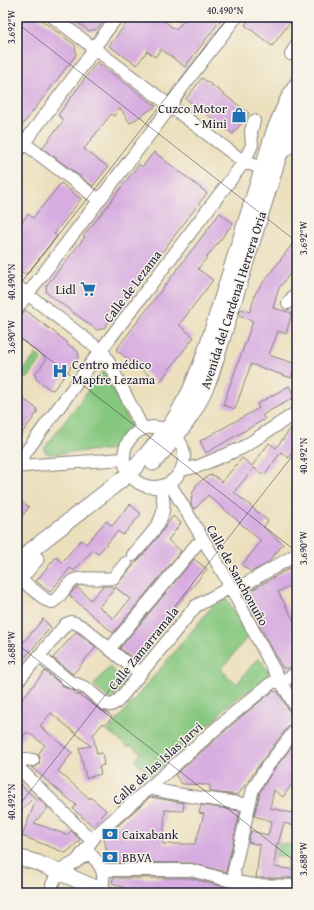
<svg xmlns="http://www.w3.org/2000/svg" width="314" height="910" font-family="'Gentium Book Plus',serif">
  <style>
    .green { fill: #86c77f; stroke: #54745d }
    .building { fill: #d7ace0 }
    .lines { fill: none; stroke-linecap: round; stroke-linejoin: round }
    .minor-casing { stroke: #86807c; stroke-width: 14 }
    .major-casing { stroke: #86807c; stroke-width: 17 }
    .minor { stroke: #fff; stroke-width: 12 }
    .major { stroke: #fff; stroke-width: 15 }
    .ticks { fill: none; stroke: #22223b; stroke-width: 1; stroke-opacity: 0.45 }
    .labels { text-anchor: middle; stroke-width: 3; stroke-linejoin: round; paint-order: stroke }
    .poi-label { font-size: 13px; fill: #22223b; stroke: #f7f3e8; text-anchor: start }
    .street-label { font-size: 13px; fill: #22223b; stroke: #f7f3e8 }
    .neatline { fill: none; stroke: #22223b; stroke-width: 1.5 }
    .ticks-label { font-size: 10px; text-anchor: middle; fill: #22223b }
  </style>
  <rect width="100%" height="100%" fill="#f7f3e8"/>
  <filter id="ink" filterUnits="userSpaceOnUse"><feTurbulence type="fractalNoise" baseFrequency=".025" numOctaves="2"/><feDisplacementMap in="SourceGraphic" scale="8" xChannelSelector="R" yChannelSelector="G"/><feConvolveMatrix kernelMatrix="1 2 1 2 8 2 1 2 1" color-interpolation-filters="sRGB"/></filter>
  <filter id="wash" filterUnits="userSpaceOnUse"><feTurbulence type="fractalNoise" baseFrequency=".012" numOctaves="4" result="noise"/><feDisplacementMap in="SourceGraphic" scale="16" xChannelSelector="R" yChannelSelector="G"/><feGaussianBlur stdDeviation="0.9" result="paint"/><feColorMatrix in="noise" values="0 0 0 0 0 0 0 0 0 0 0 0 0 0 0 0 0 1.4 0 .05"/><feComposite in="paint" operator="in"/></filter>
  <g filter="url(#wash)">
    <rect width="100%" height="100%" fill="#ebdfbc"/>
    <path class="green" d="M36 354 42 359 27 379 21 374Z
      M102 372 105 374 131 425 123 435 115 449 49 454 46 453 44 449 46 446Z
      M227 599 241 622 239 623 247 633V637L221 670 237 684 257 659 261 660 271 676 253 690H250L226 706 215 720 165 760V764L151 776 135 761 141 753 131 745 128 747 108 731 216 602 219 604Z
      M109 667 126 682 111 700 93 686Z
      M276 843 297 845V874L296 882 286 881 288 857H276Z"/>
    <g id="blocks">
      <path class="building" d="M17 17H37L75 45 76 55 17 132Z
        M71 17H107L97 29 89 31Z
        M131 17H159L176 30 187 17H223L185 67 161 49 155 57 147 51 137 65 109 46Z
        M251 17H294L272 46 245 25Z
        M97 62 156 106 130 123 120 108 114 116 111 114 84 149 108 167 93 186 42 148 64 120 58 115Z
        M202 78 249 113 233 134 186 99Z
        M154 152 207 193 104 328 97 330 47 293 46 286 85 237 83 236 105 209 139 164 142 167Z
        M61 183 81 199 54 234 57 236 28 273 23 274 17 270V219L22 222 28 214 33 218Z
        M220 213 233 223 198 269 213 280 179 325 194 337 159 383 116 350Z
        M297 238V265L279 288 273 308 292 313 286 334 278 331 269 355 296 364 291 378 251 364 235 409 223 405 253 321 239 315 241 309 250 312 256 292Z
        M25 310 67 342 68 346 72 347 78 352 79 356 77 360 70 367V369L54 389 51 390 36 379 35 374 47 359 17 336V315L22 314Z
        M289 386 295 397 262 415 265 419 206 453 200 441 259 408 257 404Z
        M17 394 37 409V413L17 440Z
        M292 427 297 430V446L289 458 281 452 264 475 254 468 234 492 268 521 263 527 283 544 268 563 251 572 242 565 261 541 208 495 195 509 191 505 192 494 197 484 208 476 213 475 222 482 242 458 252 466 269 443 276 448Z
        M17 498 29 507 17 523Z
        M130 504 141 514 123 535 118 531 98 554 93 550 74 571 70 568 50 592 36 581 56 557 62 562 81 540 86 544 106 521 112 526Z
        M173 516 181 523 168 540 181 551 113 633 69 595 77 587 91 600 103 586H112L115 588 99 607 114 619 130 599 115 587 159 536Z
        M194 559 207 569 145 644 149 647 137 662 120 648Z
        M297 564V582L278 592 297 626V664L287 669 282 667 243 595Z
        M43 619 51 627 17 667V650Z
        M76 632 96 647 73 674 53 658Z
        M45 671 64 687 72 690 78 696 80 694H82L100 710 106 712 112 717 105 725 103 723 93 735 97 754 102 753 104 765 99 767 101 774 86 778 79 748 91 746 51 713 40 726 72 753 58 771 90 799V797L106 810 93 826 73 809 76 805 31 767H36L39 764 40 757 38 754 45 745 27 732 17 745V705Z
        M273 691 278 692 295 721 291 723 264 758 238 795 210 792V785L182 784 175 775 241 717Z
        M297 740V777L283 797 274 790 270 808 297 814V827L284 823 278 844 277 843 274 867 297 870V878H256L260 845 248 842 251 831 268 835 272 821 254 816 260 792 272 772Z
        M17 781 34 797 17 815Z
        M37 797 48 808 34 823 67 835 71 831 80 840 66 853 22 836Z
        M150 797 184 803 183 811 165 810 163 844H195L204 814 199 813 201 805 240 811 226 872 191 863 109 862 104 838Z
        M113 878H190L228 888V893H137L112 883Z"/>
    </g>
  </g>
  <g filter="url(#ink)">
    <use href="#blocks" fill-opacity="0" stroke="#86807c" stroke-width="1"/>
    <g class="lines">
      <defs>
        <path id="minor" d="M53 17 244 162 262 168 278 158 286 149 293 145 297 141
          M291 54 297 44
          M24 143 99 200
          M17 152 86 61 96 45 117 17
          M17 286 104 353 143 429
          M288 303 297 292
          M17 308 165 114 178 93 236 17
          M124 457a30 30 0 1 1 60 0a30 30 0 1 1-60 0Z
          M17 464 101 350 244 162 252 145 251 131 254 121
          M17 467 34 465 124 459
          M182 470 199 466 242 448 297 412
          M170 484 222 571 274 670 297 709
          M133 555C152 532 172 518 160 487
          M19 578 46 600 52 602C61 598 64 587 72 581 79 576 103 580 113 578L126 563
          M232 592 297 554
          M112 646 196 545
          M39 656 69 681 86 688 105 704 111 705 117 702 196 606 231 587
          M17 682 66 624 71 622 75 623 83 627 135 670 142 671
          M17 766 91 840
          M17 766 25 759 33 760
          M150 788C182 797 216 799 249 805
          M78 860 89 853C102 865 108 876 99 893
          M103 870H191L235 882 255 885 297 886
          M52 893V885L58 872 77 861 96 835 228 718 270 684 274 682 283 681 297 673
          M235 893 236 887 234 870 253 789 266 768 297 728"/>
        <path id="major" d="M153 463C166 448 180 433 190 417 199 404 205 389 211 375L286 133 297 107
          M17 565 30 551 129 474 138 464 167 430 175 418 190 391 204 356 274 131 288 99 297 84
          M17 581 36 559
          M17 857 38 863 107 893"/>
      </defs>
      <use href="#minor" class="minor-casing"/>
      <use href="#major" class="major-casing"/>
      <use href="#minor" class="minor"/>
      <use href="#major" class="major"/>
    </g>
  </g>
  <path class="ticks" d="M17 23 297 242M17 288 229 17M17 334 297 552M17 644 297 863M17 808 297 450"/>
  <defs>
    <symbol id="shop-bare" viewBox="-9 -9 18 18"><path d="M-5-2.5h2.3a2.7 3.5 0 0 1 5.4 0H5L5.5 6h-11ZM-1.5-2.5h3a1.5 2.3 0 0 0-3 0Z" fill="#1f6fb2" stroke="#f7f3e8" stroke-width="2.5" paint-order="stroke"/></symbol>
    <symbol id="supermarket-bare" viewBox="-9 -9 18 18"><path d="M-6-5.5h2.5l.6 2H6L4.5 2H-2.5L-4.4-4H-6ZM-1.5 3.2a1.3 1.3 0 1 0 .1 0ZM3 3.2a1.3 1.3 0 1 0 .1 0Z" fill="#1f6fb2" stroke="#f7f3e8" stroke-width="2.5" paint-order="stroke"/></symbol>
    <symbol id="hospital-bare" viewBox="-9 -9 18 18"><path d="M-5-5h3v3.5h4V-5h3V5h-3V1.5h-4V5h-3Z" fill="#1f6fb2" stroke="#f7f3e8" stroke-width="2.5" paint-order="stroke"/></symbol>
    <symbol id="bank-bare" viewBox="-9 -9 18 18"><path d="M-6-4H6V4H-6ZM0-2.3a2.3 2.3 0 1 0 0 4.6a2.3 2.3 0 1 0 0-4.6Z" fill="#1f6fb2" stroke="#f7f3e8" stroke-width="2.5" paint-order="stroke"/></symbol>
  </defs>
  <g fill-rule="evenodd">
    <use href="#shop-bare" x="228" y="104" width="22" height="22"/>
    <use href="#supermarket-bare" x="77" y="278" width="22" height="22"/>
    <use href="#hospital-bare" x="49" y="360" width="22" height="22"/>
    <use href="#bank-bare" x="99" y="823" width="22" height="22"/>
    <use href="#bank-bare" x="99" y="846" width="22" height="22"/>
  </g>
  <g class="labels">
    <g class="poi-label">
      <text x="227" y="113" text-anchor="end">Cuzco Motor<tspan x="227" dy="15">- Mini</tspan></text>
      <text x="76" y="294" text-anchor="end">Lidl</text>
      <text x="72" y="369">Centro médico<tspan x="72" dy="15">Mapfre Lezama</tspan></text>
      <text x="122" y="839">Caixabank</text>
      <text x="122" y="862">BBVA</text>
    </g>
    <g class="street-label">
      <text transform="translate(132 286) rotate(-53)" y="5">Calle de Lezama</text>
      <text transform="translate(233 300) rotate(-72)" y="5">Avenida del Cardenal Herrera Oria</text>
      <text transform="translate(238 575) rotate(61)" y="5">Calle de Sanchonuño</text>
      <text transform="translate(143 648) rotate(-51)" y="5">Calle Zamarramala</text>
      <text transform="translate(157 763) rotate(-42)" y="5">Calle de las Islas Jarvi</text>
    </g>
  </g>
  <rect width="314" height="910" fill="none" stroke="#f7f3e8" stroke-width="44"/>
  <rect x="22" y="22" width="270" height="866" class="neatline"/>
  <g class="ticks-label">
    <text x="225" y="14">40.490°N</text>
    <text transform="translate(11 27) rotate(-90)" y="4">3.692°W</text>
    <text transform="translate(303 238) rotate(-90)" y="4">3.692°W</text>
    <text transform="translate(11 282) rotate(-90)" y="4">40.490°N</text>
    <text transform="translate(11 337) rotate(-90)" y="4">3.690°W</text>
    <text transform="translate(303 456) rotate(-90)" y="4">40.492°N</text>
    <text transform="translate(303 548) rotate(-90)" y="4">3.690°W</text>
    <text transform="translate(11 648) rotate(-90)" y="4">3.688°W</text>
    <text transform="translate(11 802) rotate(-90)" y="4">40.492°N</text>
    <text transform="translate(303 859) rotate(-90)" y="4">3.688°W</text>
  </g>
</svg>
